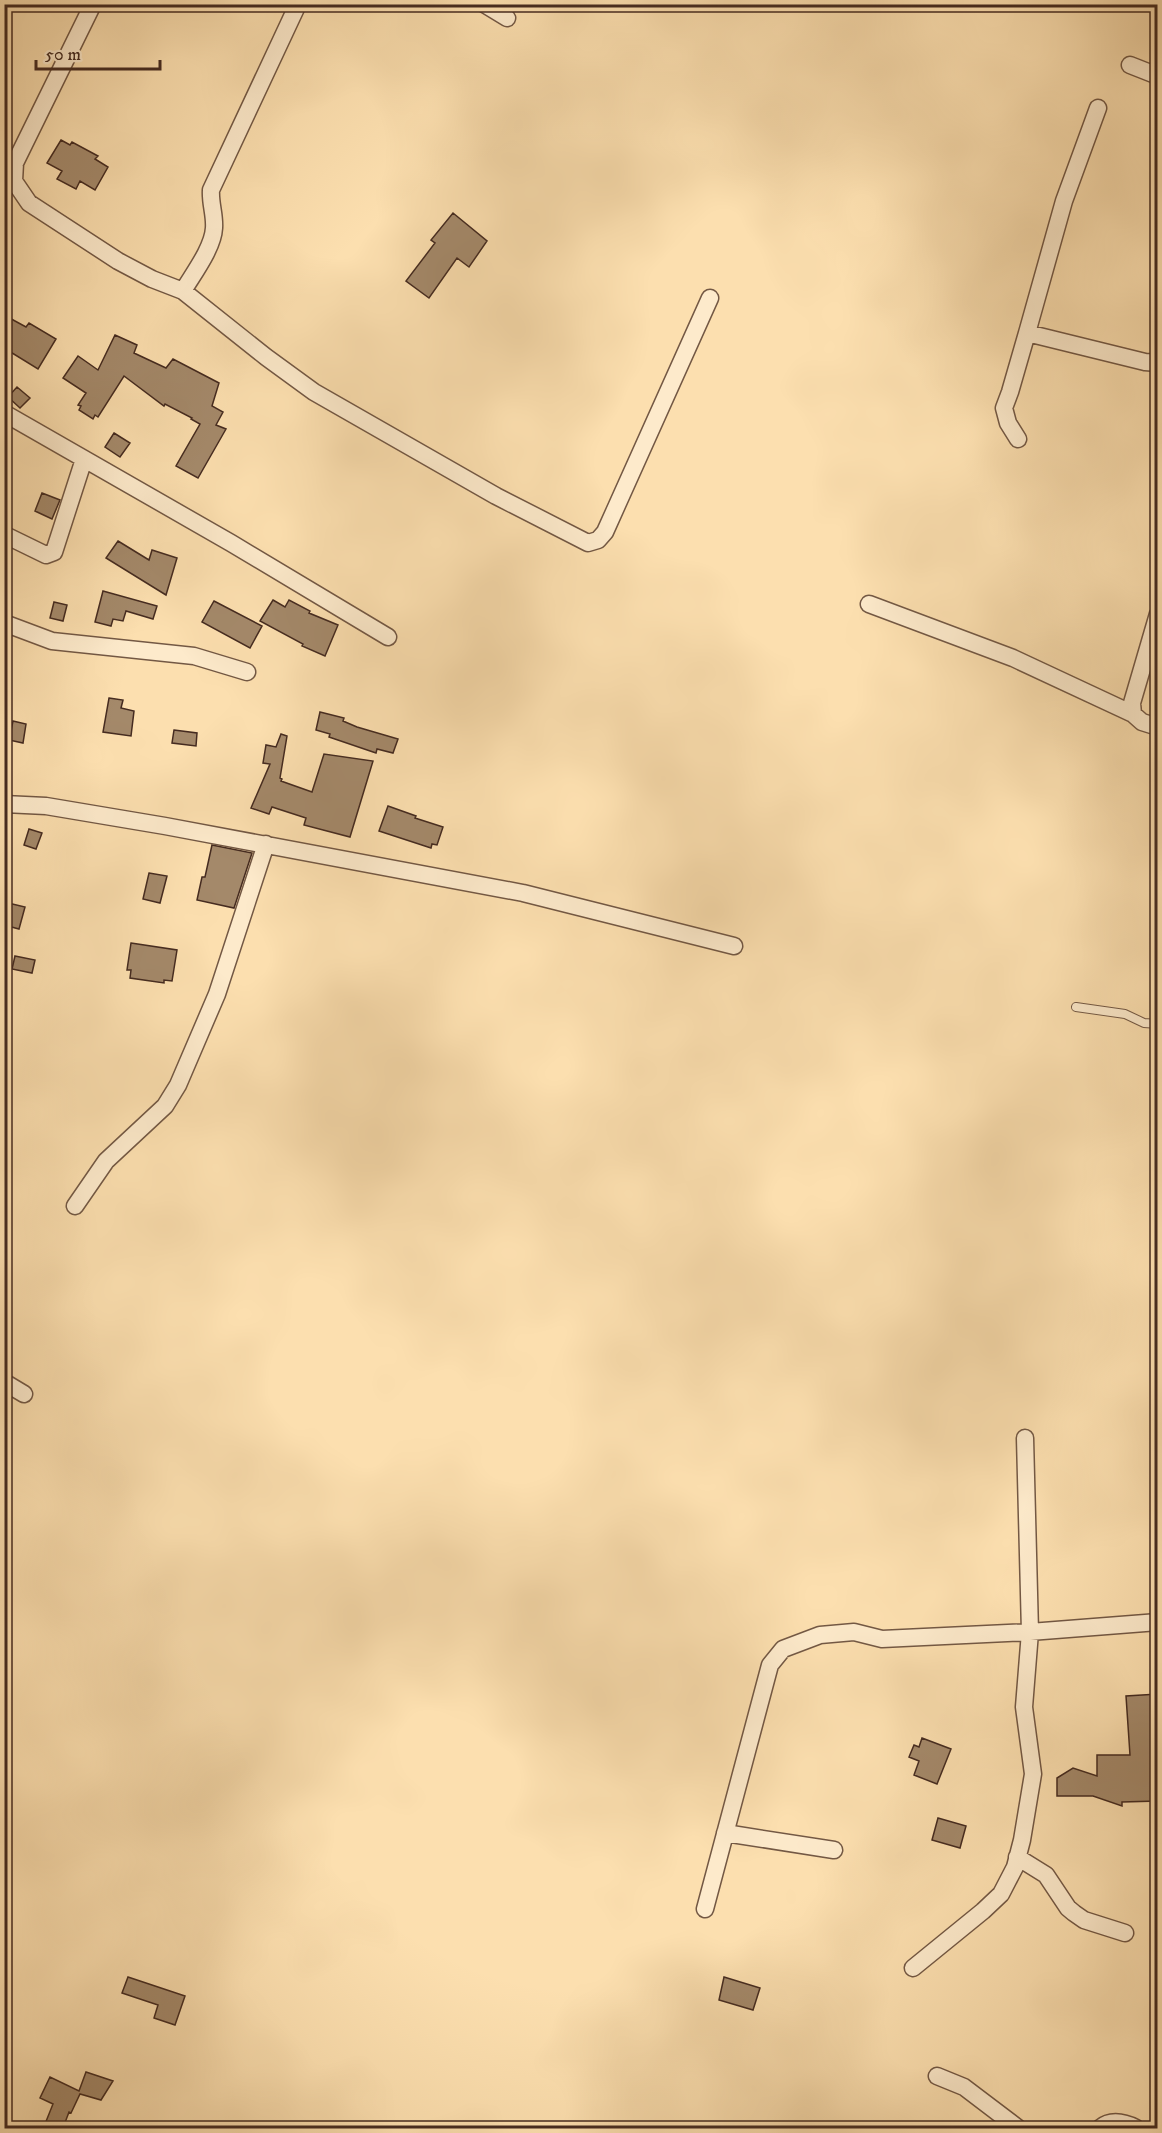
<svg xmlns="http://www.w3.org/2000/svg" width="1162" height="2133" font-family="'IM FELL DW Pica',serif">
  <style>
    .building { fill: #a4896a; stroke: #452b20; stroke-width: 1.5 }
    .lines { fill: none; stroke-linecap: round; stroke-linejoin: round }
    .lane-casing { stroke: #735844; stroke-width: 10 }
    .street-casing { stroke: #735844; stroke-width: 19 }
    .lane { stroke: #fdeacb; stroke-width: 8 }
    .street { stroke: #fdeacb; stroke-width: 16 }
  </style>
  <rect width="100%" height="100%" fill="#fcdfaf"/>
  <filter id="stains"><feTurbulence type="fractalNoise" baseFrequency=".00333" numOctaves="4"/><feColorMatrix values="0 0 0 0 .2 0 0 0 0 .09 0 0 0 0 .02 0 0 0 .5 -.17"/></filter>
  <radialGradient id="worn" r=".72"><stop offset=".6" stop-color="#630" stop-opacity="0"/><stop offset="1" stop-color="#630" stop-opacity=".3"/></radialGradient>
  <path class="building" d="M61 140 70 145 72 142 98 156 95 159 108 167 95 190 80 181 76 189 57 179 62 171 47 163Z
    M453 213 487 241 469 267 457 258 429 298 406 281 435 243 431 240Z
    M4 315 26 327 29 323 56 339 38 369 4 348Z
    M115 335 137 345 134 353 166 368 173 359 219 383 212 406 223 412 216 425 226 429 198 478 176 466 200 424 191 419 192 418 165 404 164 406 124 376 98 417 95 415 93 419 79 410 81 406 78 405 86 393 63 378 78 356 98 370Z
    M17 387 30 398 20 408 8 397Z
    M114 433 130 443 120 457 105 447Z
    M42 493 60 500 52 519 35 511Z
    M118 541 149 560 152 550 177 558 166 595 106 558Z
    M103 591 157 606 153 619 126 611 123 621 113 619 111 626 95 622Z
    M273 600 285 607 289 600 310 611 309 613 338 625 325 656 302 646 303 644 260 621Z
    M214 601 262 626 250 648 202 622Z
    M54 602 67 605 63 621 50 618Z
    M109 698 123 700 121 708 134 711 131 736 103 732Z
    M320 712 344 718 343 721 357 727 398 739 393 753 377 749 376 753 329 737 330 734 316 730Z
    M13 721 26 724 23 743 9 740Z
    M174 730 197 733 196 746 172 743Z
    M281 734 287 736 280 778 282 779 281 781 312 792 324 754 373 761 350 837 304 825 306 818 272 807 269 814 251 808 270 764 263 763 266 745 276 747Z
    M388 806 416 816 415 818 443 827 437 845 432 844 431 848 379 831Z
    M29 829 42 833 36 849 24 845Z
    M212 845 252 853 234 908 197 900 202 877H205Z
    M149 873 167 876 160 903 143 899Z
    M4 902 25 907 19 929 4 925Z
    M131 943 177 950 172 981 164 980V983L130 978 131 970H127Z
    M15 956 35 960 32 973 12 969Z
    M1158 1694V1801L1122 1802V1806L1093 1796H1057V1778L1073 1768 1097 1776V1755H1130L1126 1696Z
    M922 1738 951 1749 937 1784 914 1775 919 1761 909 1757 914 1745 919 1747Z
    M938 1818 966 1826 960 1848 932 1840Z
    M128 1977 185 1996 175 2025 154 2018 158 2005 122 1993Z
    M724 1977 760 1988 753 2010 719 2000Z
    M86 2072 113 2081 101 2100 80 2094 71 2113 69 2112 63 2128 45 2124 53 2104 40 2098 50 2077 79 2091Z"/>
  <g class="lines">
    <defs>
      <path id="lane" d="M1076 1007 1125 1014 1144 1023 1158 1024"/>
      <path id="street" d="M93 4 15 163 14 181 29 203 118 261 152 279 183 291 266 357 314 392 496 496 588 543 598 540 605 532 710 298
        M484 4 507 18
        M1130 65 1158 76
        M183 291C193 274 213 248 214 228 215 215 210 203 211 190L298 4
        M1027 333 1064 201 1098 108
        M4 413 231 543 388 637
        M1018 439 1008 423 1004 408 1010 392 1027 333 1145 362 1158 363
        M7 536 46 555 54 552 84 459
        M869 604 1013 658 1133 714 1142 722 1158 727
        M4 623 52 641 194 656 247 672
        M1133 714 1132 703 1158 614
        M4 804 46 806 165 826 523 893 734 946
        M75 1206 106 1161 165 1106 178 1085 217 994 266 844
        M4 1382 24 1394
        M725 1833 834 1850
        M1017 1857 1046 1875 1068 1908 1074 1913 1084 1920 1125 1933
        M705 1909 770 1665 783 1649 820 1635 854 1632 882 1639 1030 1632 1158 1622
        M913 1968 983 1911 1001 1894 1015 1867 1022 1840 1033 1774 1024 1707 1030 1632 1025 1438
        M937 2076 964 2087 1018 2128
        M1100 2128C1111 2119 1124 2122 1136 2128"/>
    </defs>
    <use href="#lane" class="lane-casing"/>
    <use href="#street" class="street-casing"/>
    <use href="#lane" class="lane"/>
    <use href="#street" class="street"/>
  </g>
  <rect width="1162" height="2133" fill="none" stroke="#fcdfaf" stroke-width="24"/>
  <rect x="6" y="6" width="1150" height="2121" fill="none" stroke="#452b20" stroke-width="3"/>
  <rect x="12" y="12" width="1138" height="2109" fill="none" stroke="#452b20" stroke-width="1.5"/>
  <path d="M36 60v9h124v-9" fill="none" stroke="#452b20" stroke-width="3"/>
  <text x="45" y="60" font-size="18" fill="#452b20" stroke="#fdeacb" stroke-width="4.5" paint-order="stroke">50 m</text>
  <rect width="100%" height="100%" filter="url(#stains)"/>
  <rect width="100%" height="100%" fill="url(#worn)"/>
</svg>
